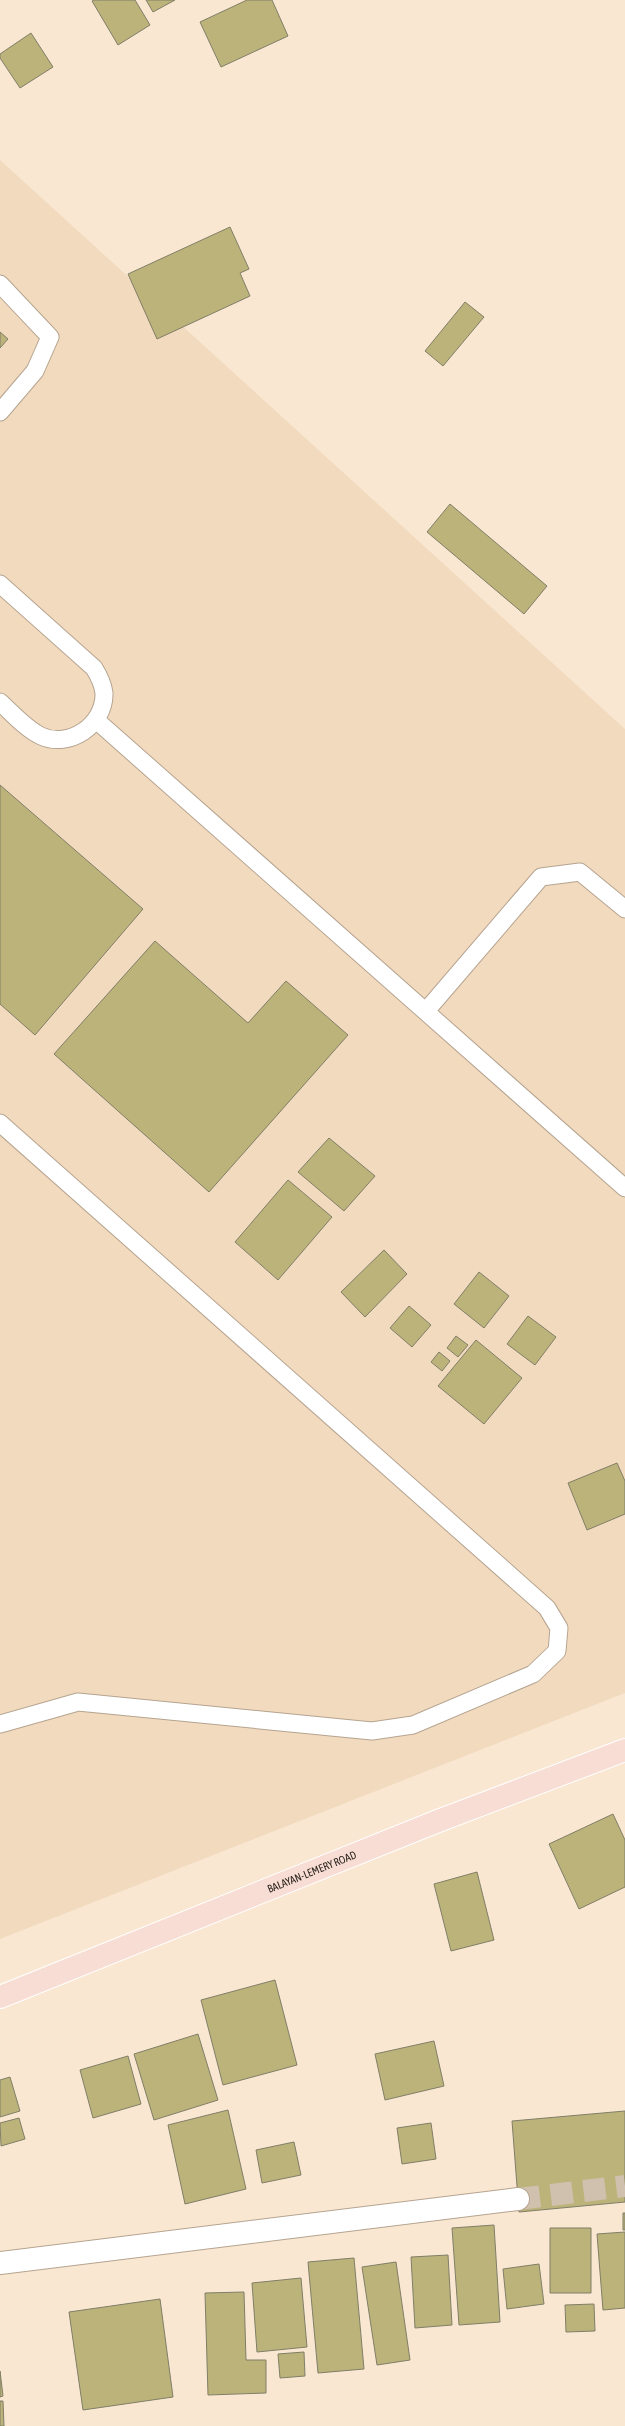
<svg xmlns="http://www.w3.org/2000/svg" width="625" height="2426" font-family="'Asap Condensed',sans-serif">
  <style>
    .built { fill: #f2dabf }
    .building { fill: #bbb37a; stroke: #817e67 }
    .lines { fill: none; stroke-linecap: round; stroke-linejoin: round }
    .tertiary-tunnel { stroke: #d0c0ae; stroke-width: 22; stroke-dasharray: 22 11; stroke-linecap: butt }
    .service-casing { stroke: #b5a490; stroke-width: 19 }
    .tertiary-casing { stroke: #b5a490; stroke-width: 24 }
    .primary-casing { stroke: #fff; stroke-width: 24 }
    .service { stroke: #fff; stroke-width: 17 }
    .tertiary { stroke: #fff; stroke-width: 22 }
    .primary { stroke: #f8ddd4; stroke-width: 22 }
    .labels { text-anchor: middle; stroke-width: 4; stroke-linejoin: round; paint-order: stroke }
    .street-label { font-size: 11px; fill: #2c251d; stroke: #fdf6ee }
  </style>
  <rect width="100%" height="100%" fill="#f9e7d2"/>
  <path class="built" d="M0 160 625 729V1693L0 1939Z"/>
  <path class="building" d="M94 0H135L150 25 118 45 92 1Z
    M146 0H175L153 12Z
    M247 0H272L288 36 221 67 200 22Z
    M31 33 53 67 20 88 0 58V54Z
    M230 227 249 269 240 273 250 296 157 339 128 274Z
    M465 302 484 317 443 366 425 351Z
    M0 332 8 339 0 348Z
    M450 504 547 586 524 614 427 532Z
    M0 785 143 909 35 1035 0 1004Z
    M155 941 248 1023 286 981 348 1035 209 1192 54 1054Z
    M329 1138 375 1176 344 1211 298 1172Z
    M288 1180 332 1217 278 1280 235 1242Z
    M384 1250 407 1274 365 1317 341 1292Z
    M479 1272 509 1296 484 1328 454 1304Z
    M409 1306 431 1325 412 1347 390 1328Z
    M528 1316 556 1337 535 1365 507 1344Z
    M456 1336 468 1345 458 1357 447 1348Z
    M476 1340 522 1378 484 1424 438 1386Z
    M439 1352 450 1361 442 1371 431 1362Z
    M617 1463 625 1481V1514L587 1530 568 1483Z
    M613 1814 625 1840V1887L579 1909 549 1844Z
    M477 1872 494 1940 451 1951 434 1884Z
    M275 1980 297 2065 223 2085 201 2000Z
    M198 2034 218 2100 154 2120 134 2054Z
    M434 2041 444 2086 385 2100 375 2054Z
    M128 2056 141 2104 93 2118 80 2070Z
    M10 2077 20 2111 0 2117V2080Z
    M228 2110 246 2189 185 2204 168 2125Z
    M625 2111V2202L519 2212 512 2121Z
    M19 2118 25 2139 1 2146 0 2123Z
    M431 2123 436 2159 402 2164 397 2128Z
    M294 2142 301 2175 262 2183 256 2150Z
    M623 2213H625V2230H623Z
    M494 2225 500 2322 459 2325 452 2228Z
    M550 2228H591V2293H550Z
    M625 2232V2308L603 2310 597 2234Z
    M448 2255 452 2325 415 2328 411 2257Z
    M354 2258 364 2369 318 2373 308 2262Z
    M396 2262 410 2360 377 2365 362 2267Z
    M539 2264 544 2304 507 2309 503 2269Z
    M301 2278 307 2347 257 2352 252 2283Z
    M244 2292 246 2360H266V2393L208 2395 205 2293Z
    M160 2299 173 2397 83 2410 69 2312Z
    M594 2304 595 2331 566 2332 565 2305Z
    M304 2352 305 2376 280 2378 278 2354Z
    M0 2371 3 2396 0 2397Z
    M0 2401H3L4 2426H0Z"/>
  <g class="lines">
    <path class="tertiary-tunnel" d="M518 2199 625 2186"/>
    <defs>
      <path id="service" d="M0 284 50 337 35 371 0 412
        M0 584 94 668C99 676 103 684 104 693 105 725 69 749 41 736 26 729 12 713 0 702
        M96 720 625 1188
        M426 1011 541 877 580 872 625 909
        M0 1123 547 1608 559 1628 557 1651 533 1674 413 1725 372 1731 78 1702 0 1724"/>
      <path id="tertiary" d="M0 2263 518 2199"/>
      <g id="primary">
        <path id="s1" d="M0 1997 438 1821 625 1750"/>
      </g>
    </defs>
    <use href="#service" class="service-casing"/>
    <use href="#tertiary" class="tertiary-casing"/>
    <use href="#primary" class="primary-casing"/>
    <use href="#service" class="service"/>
    <use href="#tertiary" class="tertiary"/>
    <use href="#primary" class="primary"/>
  </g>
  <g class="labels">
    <g class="street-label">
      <text dy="4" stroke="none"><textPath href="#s1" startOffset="336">BALAYAN-LEMERY ROAD</textPath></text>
    </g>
  </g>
</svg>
